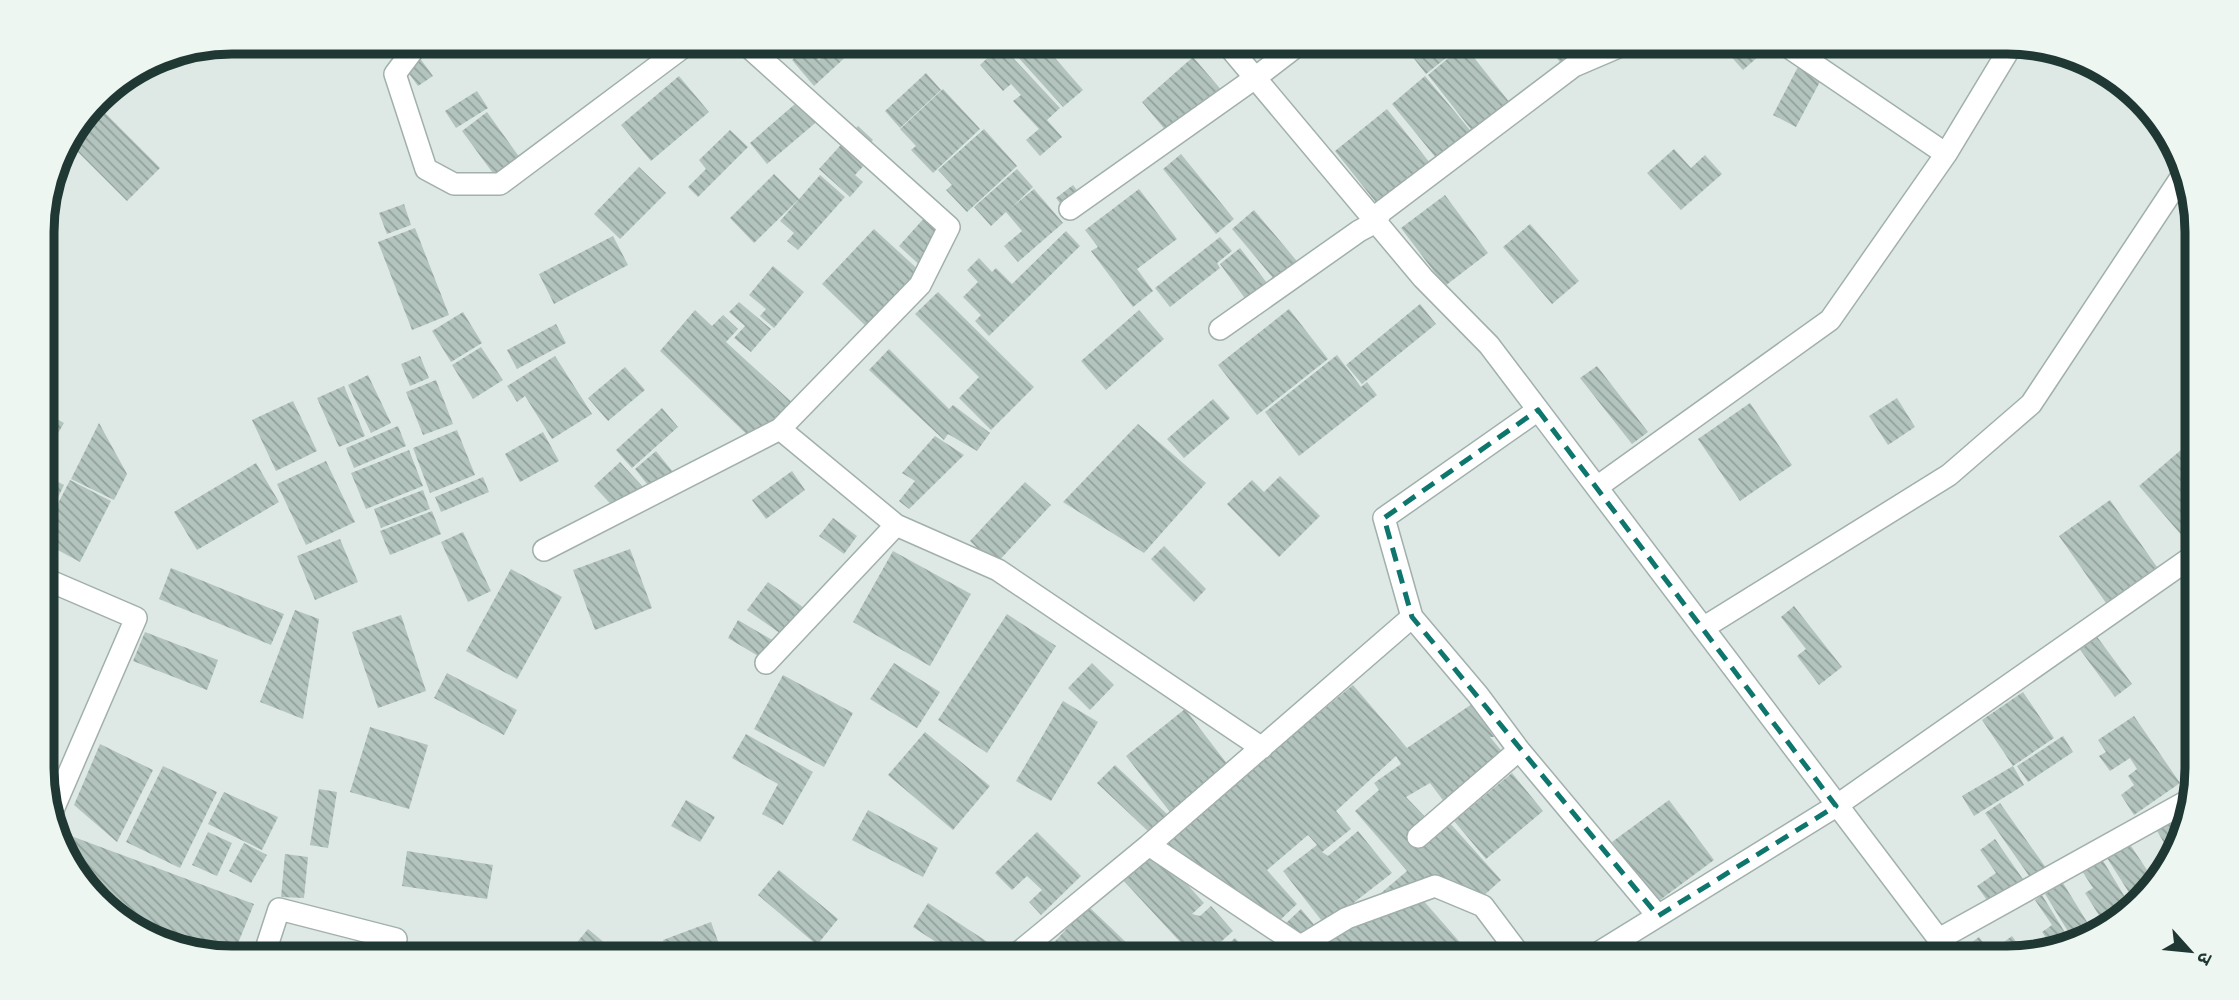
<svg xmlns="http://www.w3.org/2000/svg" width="2239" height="1000" font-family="'Open Sans','Noto Sans Devanagari',sans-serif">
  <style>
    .building { fill: url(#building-back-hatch) }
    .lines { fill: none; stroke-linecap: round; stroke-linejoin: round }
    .minor-casing { stroke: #a1b0ac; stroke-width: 24 }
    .minor { stroke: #fff; stroke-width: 21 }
    .marked { fill: none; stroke: #0f766e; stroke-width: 5; stroke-dasharray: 14 9; stroke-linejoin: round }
    .rim { fill: none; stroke: #203833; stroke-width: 9 }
  </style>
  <defs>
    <pattern id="building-back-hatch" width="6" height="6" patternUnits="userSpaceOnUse" patternTransform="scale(1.75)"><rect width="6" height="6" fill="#b3c4be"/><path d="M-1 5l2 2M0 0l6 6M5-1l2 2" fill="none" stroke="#91a09b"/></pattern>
  </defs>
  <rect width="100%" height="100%" fill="#dee9e5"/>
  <path class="building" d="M320 42H347L335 56Z
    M811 42H862L814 86 792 60 807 46 819 60 824 56Z
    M1011 42H1041L1083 90 1063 107 1007 45Z
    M1401 42H1466L1426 74Z
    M1473 42H1507L1486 58Z
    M1544 42H1594L1563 66Z
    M1718 42H1775L1743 70Z
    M1001 45 1060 108 1047 120 1062 137 1040 156 1026 140 1039 129 1013 101 1021 95 1011 84 1003 91 980 65Z
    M1464 45 1514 108 1477 137 1428 75Z
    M419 57 433 76 418 86 405 68Z
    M1193 57 1224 93 1172 138 1142 102Z
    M1800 63 1823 76 1796 127 1773 115Z
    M926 73 941 90 900 128 885 111Z
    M679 76 709 112 651 161 621 125Z
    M1425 76 1475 136 1441 164 1392 104Z
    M943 89 980 129 933 173 911 150 916 146 900 129Z
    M477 91 488 108 456 128 445 111Z
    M802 98 820 119 767 164 750 143Z
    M96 104 160 168 127 201 67 141Z
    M1387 109 1434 168 1382 210 1335 151Z
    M487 112 520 158 495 176 462 131Z
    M858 126 873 140 860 154 868 161 855 175 863 182 850 197 819 169Z
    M984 129 1017 166 967 212 946 190 952 185 938 170Z
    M730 130 748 147 698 197 688 187 706 169 699 160Z
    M1674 149 1691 168 1705 155 1722 174 1681 210 1647 173Z
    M1181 154 1234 219 1216 234 1163 169Z
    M639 167 666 193 620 239 594 214Z
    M1017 169 1033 187 1012 207 1034 189 1063 223 1018 262 1004 246 1022 231 1006 212 991 226 974 207Z
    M774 174 799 199 754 243 730 218Z
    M820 175 845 197 798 250 787 241 794 233 780 221Z
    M1073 185 1085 201 1068 214 1056 198Z
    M1139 189 1177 239 1137 269 1153 291 1133 307 1091 251 1098 247 1085 230Z
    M1445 195 1488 253 1445 286 1401 228Z
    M404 204 411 225 387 234 379 213Z
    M935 206 961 229 925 270 899 246Z
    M1254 210 1301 266 1279 285 1232 229Z
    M1530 224 1579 281 1552 304 1503 247Z
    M415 228 449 315 412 330 378 242Z
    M874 229 923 274 870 330 822 284Z
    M1066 231 1080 246 989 336 975 321 981 315 963 297 978 282 967 270 979 258 992 272 996 268 1012 284Z
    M613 236 628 265 554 304 539 274Z
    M1220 237 1232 251 1217 263 1220 268 1170 307 1155 288Z
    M1240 248 1274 292 1249 304 1220 264Z
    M773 266 804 292 774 328 760 316 766 309 749 295Z
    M938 292 1034 387 991 430 959 398 979 377 915 314Z
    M739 302 771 329 751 352 734 338 745 326 729 312Z
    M1420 304 1436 324 1362 384 1346 365Z
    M1289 309 1328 359 1257 415 1218 365Z
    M695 310 712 326 723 315 738 329 726 342 798 408 761 448 660 351Z
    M1139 310 1164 339 1106 390 1081 361Z
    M463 312 482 343 451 362 432 331Z
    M556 324 566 343 517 369 507 350Z
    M481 347 503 380 473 399 452 365Z
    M889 349 949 409 953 405 990 433 977 451 948 434 944 440 869 370Z
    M1337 355 1361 387 1367 382 1377 395 1299 456 1265 412Z
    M420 356 429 378 410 386 401 364Z
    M555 356 592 414 552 439 525 396 517 402 507 386Z
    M1597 366 1648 432 1632 444 1580 378Z
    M625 367 645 390 608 421 588 398Z
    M368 375 391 423 371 433 348 385Z
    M436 380 453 424 423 435 406 392Z
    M344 386 365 436 339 447 317 398Z
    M1897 398 1915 427 1888 445 1869 416Z
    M1213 399 1230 418 1184 458 1167 439Z
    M293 401 317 451 276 471 252 420Z
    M1750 403 1792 465 1740 501 1698 439Z
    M662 408 678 427 632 468 616 450Z
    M43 411 64 423 50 447 43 443Z
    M99 423 127 474 114 500 71 479Z
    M1138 424 1206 483 1144 553 1063 502Z
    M398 426 406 446 354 468 346 448Z
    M457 430 475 475 430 493 413 448Z
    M543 432 559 461 520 482 505 454Z
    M935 436 964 455 909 509 899 501 915 481 902 473Z
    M2182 449 2196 466V539L2190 545 2139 486Z
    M409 450 423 486 366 509 351 473Z
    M656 451 681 482 660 500 635 469Z
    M326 461 355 522 306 545 277 484Z
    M620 462 644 488 618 512 594 486Z
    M256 463 279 502 197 550 174 512Z
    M792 471 805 490 766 519 752 500Z
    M43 474 64 485 50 514 43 510Z
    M1280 476 1320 516 1279 557 1227 504 1252 480 1264 492Z
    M483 477 489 492 441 512 435 497Z
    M70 480 111 501 80 562 43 542V533Z
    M1025 482 1051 505 995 565 970 541Z
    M423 490 430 509 381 528 374 509Z
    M2110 500 2157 567 2106 603 2059 536Z
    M432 511 441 534 390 555 380 531Z
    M833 518 857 536 844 554 819 536Z
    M463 532 491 591 468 602 441 542Z
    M340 539 358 582 315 600 297 556Z
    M1164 546 1206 589 1194 602 1151 559Z
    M630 549 652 608 595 630 573 570Z
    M893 551 971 594 930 666 853 622Z
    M171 568 284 614 271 645 159 599Z
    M511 569 562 597 517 679 466 651Z
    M768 582 811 613 791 641 747 610Z
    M1794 606 1842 667 1819 685 1797 656 1806 649 1781 617Z
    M295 610 319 619 303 719 260 702Z
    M1007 614 1056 646 987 753 938 720Z
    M401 615 426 691 378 708 352 632Z
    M738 620 786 648 775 666 728 638Z
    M145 632 218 660 207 690 133 661Z
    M2095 634 2132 684 2115 697 2078 647Z
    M894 663 940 692 917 728 870 699Z
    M1092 663 1114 685 1090 710 1068 688Z
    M447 673 517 710 504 735 434 698Z
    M783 675 853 713 824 767 754 729Z
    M1353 685 1407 748 1472 704 1494 737H1490L1505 755 1445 803 1430 783 1406 797 1430 822 1448 821 1501 880 1481 898 1431 880 1374 899 1407 871 1355 811 1379 790 1374 783 1401 764 1396 756 1336 811 1351 829 1322 852 1328 856 1358 831 1392 873 1325 925 1283 871 1317 845 1308 835 1267 870 1297 904 1277 923 1160 844Z
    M2023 692 2054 738 2013 766 1982 720Z
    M1063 701 1098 722 1051 801 1016 781Z
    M1185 709 1228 765 1170 812 1126 756Z
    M2134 716 2180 783 2134 815 2121 795 2134 785 2128 776 2137 769 2130 758 2110 771 2099 756 2106 752 2098 740Z
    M370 727 428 745 409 809 350 792Z
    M925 732 990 786 953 830 888 775Z
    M746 734 813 772 783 825 762 814 778 784 732 758Z
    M2063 736 2073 752 2028 782 2017 766Z
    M100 744 153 770 117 842 74 805Z
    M1115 765 1167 814 1150 833 1097 783Z
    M163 766 217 792 180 868 126 842Z
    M2013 766 2024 785 1974 816 1962 796Z
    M1512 773 1543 811 1486 859 1454 821Z
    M319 789 337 792 328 848 310 845Z
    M224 792 278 817 262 850 208 824Z
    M686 800 715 817 700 842 671 826Z
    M1669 800 1714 860 1656 903 1612 842Z
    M2000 803 2049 872 2034 883 1985 813Z
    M868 810 938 848 923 877 852 840Z
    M2188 812 2183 840 2171 855 2156 829Z
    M208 832 232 843 217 876 192 865Z
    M1037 832 1081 876 1041 915 1029 902 1042 890 1027 876 1012 890 995 873Z
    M63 833 254 904 232 958 160 944 82 884 62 836Z
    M1995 839 2025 882 1991 906 1977 886 1996 873 1980 850Z
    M244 843 267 855 251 883 229 871Z
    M2129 843 2153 879 2135 902 2107 858Z
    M407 851 493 865 487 899 402 886Z
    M1151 852 1166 861 1204 903 1192 914 1200 916 1211 906 1233 931 1203 958H1175L1183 945 1122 879Z
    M285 854 308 857 304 898 281 897Z
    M2102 859 2131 907 2105 925 2085 893 2093 888 2082 871Z
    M779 870 838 919 817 945 758 895Z
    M2063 883 2092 930 2072 938 2045 894Z
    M2042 895 2069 939 2051 945 2042 932 2052 925 2035 900Z
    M1422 899 1465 948 1453 958H1307L1350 921Z
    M928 903 1003 952 999 958H960L913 927Z
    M1088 906 1130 946 1119 958H1049L1044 953Z
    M1301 909 1316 927 1300 941 1285 924Z
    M711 922 724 958H669L663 940Z
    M588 929 623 958H564Z
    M2012 936 2026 955 2019 958H1964L1960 951 1979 937 1990 952Z
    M1235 938 1253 958H1213Z"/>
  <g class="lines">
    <defs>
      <path id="minor" d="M419 42 395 74 426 169 454 184H500L690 42
        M1225 42 1423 278 1489 345 1953 958
        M1781 42 1946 154
        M1070 209 1255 78 1302 42
        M1220 329 1359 231 1376 222 1381 212 1574 66 1630 42
        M780 429 896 525 998 570 1262 748
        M1597 487 1830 320 1946 154 2013 43
        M544 550 780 429 920 285 949 227 743 42
        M43 578 136 618 52 812
        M1412 617 1478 695 1519 750 1658 916
        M1703 628 1949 475 2031 404 2182 176
        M766 663 896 525
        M1418 837 1519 750
        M1149 845 1300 946
        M1939 939 2191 799
        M263 958 279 909 396 939 392 958
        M1012 958 1149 845 1412 617 1384 518 1538 410
        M1281 958 1347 918 1435 886 1483 906 1522 958
        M1590 958 1836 806 2196 554"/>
    </defs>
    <use href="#minor" class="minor-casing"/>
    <use href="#minor" class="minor"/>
  </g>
  <path class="marked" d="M1538 410 1836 806 1658 916 1412 617 1384 518Z"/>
  <path d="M0 0H2239V1000H0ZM232 54H2007A178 178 0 0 1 2185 232V768A178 178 0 0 1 2007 946H232A178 178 0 0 1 54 768V232A178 178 0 0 1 232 54Z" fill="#eef6f2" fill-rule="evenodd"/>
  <path class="rim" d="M232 54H2007A178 178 0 0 1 2185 232V768A178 178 0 0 1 2007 946H232A178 178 0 0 1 54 768V232A178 178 0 0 1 232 54Z"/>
  <g transform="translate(2190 951) rotate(117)" stroke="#eef6f2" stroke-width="5" paint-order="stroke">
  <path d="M0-5L12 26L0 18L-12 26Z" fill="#203833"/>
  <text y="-10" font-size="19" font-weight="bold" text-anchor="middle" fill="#203833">उ</text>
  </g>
</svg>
